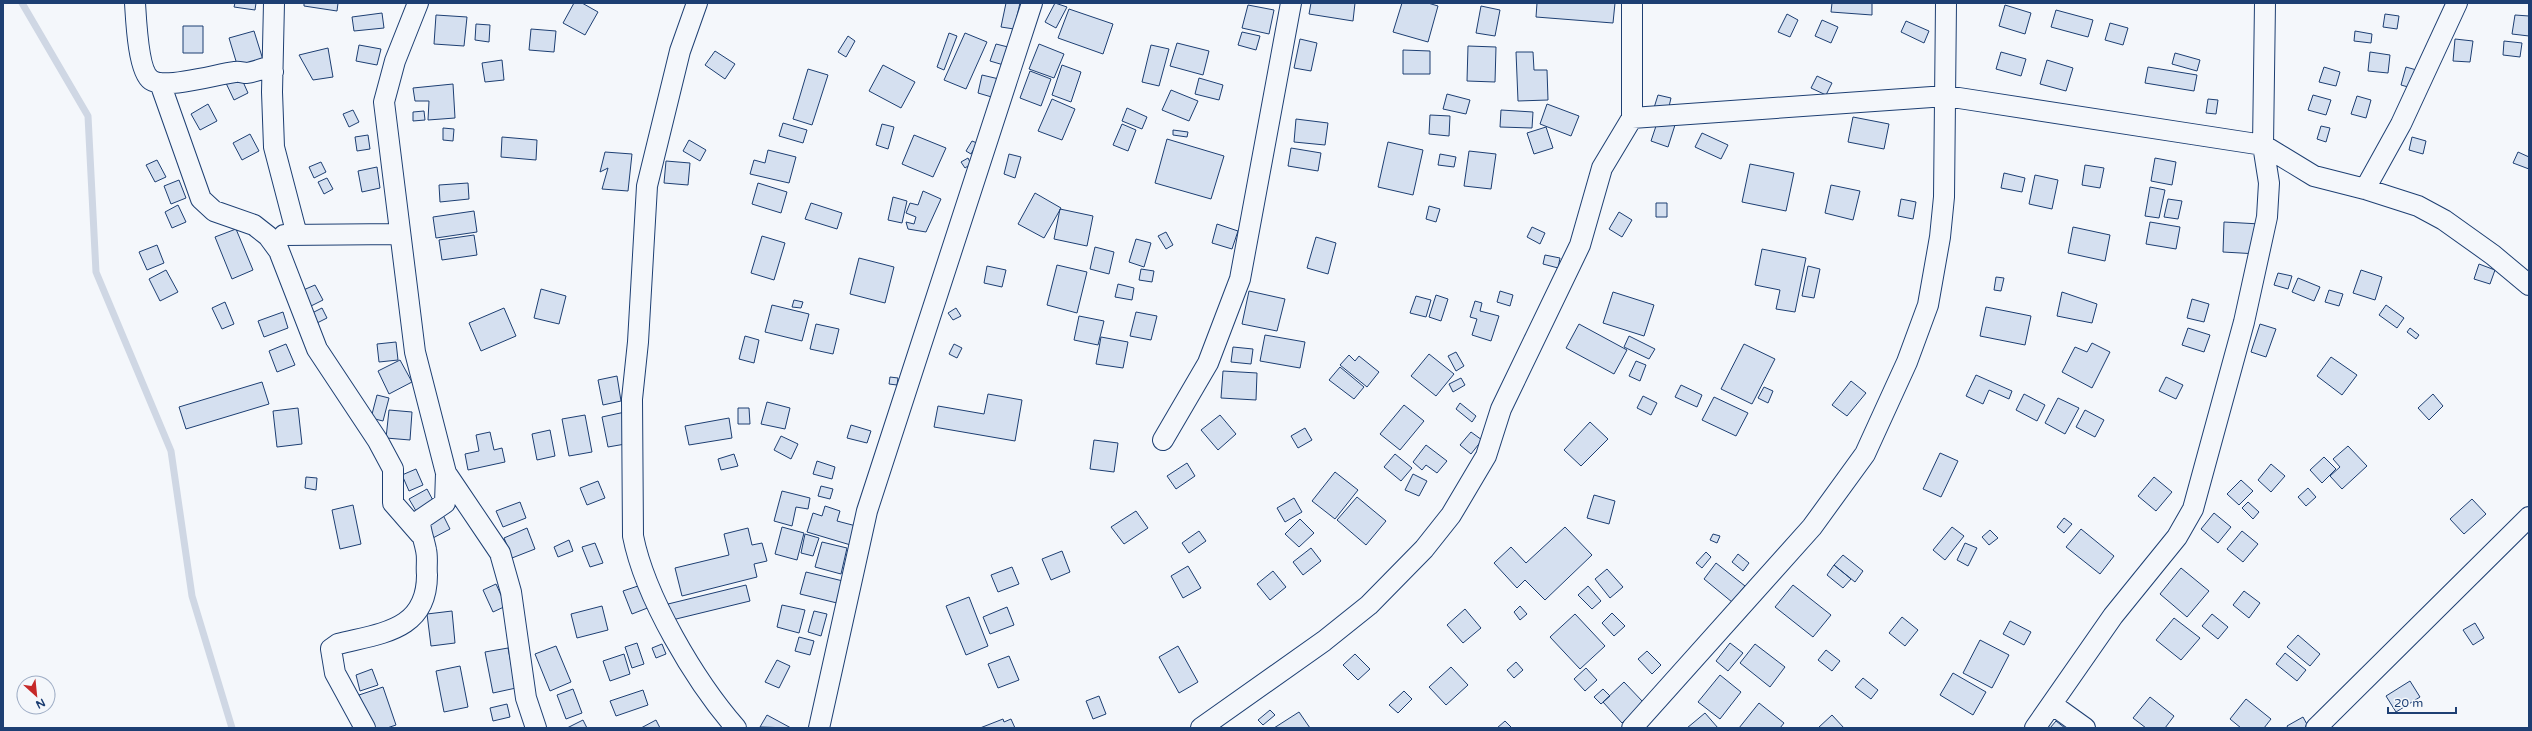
<svg xmlns="http://www.w3.org/2000/svg" width="2532" height="731" font-family="'Varela Round',sans-serif">
  <style>
    .lines { fill: none; stroke-linecap: round; stroke-linejoin: round }
    .stream { stroke: #cfd7e4; stroke-width: 7 }
    .building { fill: #d5e0f0; stroke: #1d3f73 }
    .street-casing { stroke: #1d3f73; stroke-width: 22 }
    .street { stroke: #f4f7fb; stroke-width: 20 }
  </style>
  <rect width="100%" height="100%" fill="#f4f7fb"/>
  <g class="lines">
    <path class="stream" d="M22 3 88 116 96 272 171 451 192 596 232 728"/>
  </g>
  <path class="building" d="M235 3H256L255 10 234 7Z
    M304 3H338L337 11 304 6Z
    M574 3H582L598 12 585 35 563 23Z
    M1006 3H1020L1014 29 1001 27Z
    M1055 3 1067 7 1056 28 1045 22Z
    M1311 3H1355L1353 21 1309 14Z
    M1402 3H1428L1438 6 1428 42 1393 32Z
    M1537 3H1615L1613 23 1536 17Z
    M1832 3H1872V15L1831 12Z
    M1248 5 1274 10 1269 34 1242 28Z
    M2005 5 2031 13 2025 34 1999 26Z
    M1481 6 1500 10 1495 36 1476 33Z
    M1069 9 1113 24 1103 54 1058 38Z
    M2056 10 2093 20 2088 37 2051 27Z
    M382 13 384 28 354 31 352 17Z
    M1787 14 1798 20 1790 37 1778 32Z
    M2385 14 2399 16 2397 29 2383 27Z
    M436 15 467 17 464 46 434 44Z
    M2515 15 2529 16V36L2512 34Z
    M1822 20 1838 27 1831 43 1815 36Z
    M1906 21 1929 31 1924 43 1901 32Z
    M2110 23 2128 28 2123 45 2105 40Z
    M476 24 490 25 489 42 475 40Z
    M183 26H203V53H183Z
    M531 29 556 31 554 52 529 50Z
    M254 31 264 63 239 71 229 38Z
    M2355 31 2372 34 2371 43 2354 41Z
    M1242 32 1260 36 1256 50 1238 45Z
    M949 33 957 36 944 70 937 67Z
    M965 33 987 42 966 89 944 80Z
    M848 36 855 41 846 57 838 52Z
    M1300 39 1317 43 1311 71 1294 68Z
    M2455 39 2473 41 2470 62 2453 61Z
    M2504 41 2522 43 2520 57 2503 55Z
    M1177 43 1209 51 1203 75 1170 66Z
    M996 44 1012 48 1007 66 990 61Z
    M1039 44 1064 54 1054 78 1029 69Z
    M359 45 381 49 377 65 356 61Z
    M1151 45 1169 49 1159 86 1142 82Z
    M1468 46 1496 47 1495 82 1467 81Z
    M328 48 333 77 313 80 299 55Z
    M1403 50 1430 51V74H1403Z
    M715 51 735 64 725 79 705 65Z
    M1516 52H1533L1534 70H1547L1548 100 1518 101Z
    M2001 52 2026 59 2021 76 1996 69Z
    M2370 52 2390 55 2388 73 2368 71Z
    M2175 53 2200 60 2197 71 2172 64Z
    M502 60 504 80 485 82 482 63Z
    M2047 60 2073 68 2066 91 2040 84Z
    M883 65 915 82 901 108 869 91Z
    M1062 65 1081 72 1071 102 1052 95Z
    M2148 67 2197 75 2194 91 2145 83Z
    M2324 67 2340 72 2336 86 2319 82Z
    M2406 67 2420 71 2415 89 2401 85Z
    M808 69 828 75 812 125 793 119Z
    M1030 71 1051 79 1041 106 1020 98Z
    M240 75 248 93 234 100 225 81Z
    M982 75 999 79 995 98 978 93Z
    M1817 76 1832 83 1826 95 1811 88Z
    M1199 78 1223 85 1219 100 1195 94Z
    M453 84 455 118 428 120 429 101H415L413 88Z
    M1171 90 1198 101 1189 121 1162 110Z
    M1447 94 1470 100 1466 114 1443 109Z
    M1658 95 1671 98 1667 115 1653 111Z
    M2313 95 2331 100 2326 115 2308 110Z
    M2357 96 2371 100 2366 118 2351 114Z
    M1052 99 1075 109 1062 140 1038 131Z
    M2208 99 2218 100 2216 114 2206 113Z
    M208 104 217 121 200 130 191 114Z
    M1547 104 1579 116 1571 136 1540 124Z
    M1127 108 1147 117 1142 129 1122 121Z
    M353 110 359 122 349 127 343 114Z
    M1501 110 1533 112 1532 128 1500 127Z
    M424 111 425 120 413 121V112Z
    M1430 115 1450 116 1449 136 1429 134Z
    M1853 117 1889 124 1884 149 1848 142Z
    M1296 119 1328 123 1325 145 1294 142Z
    M1658 120 1675 125 1668 147 1651 141Z
    M783 123 807 130 803 143 779 136Z
    M882 124 894 127 888 149 876 145Z
    M1122 124 1136 130 1128 151 1113 145Z
    M2321 126 2330 128 2326 142 2317 139Z
    M1546 127 1553 148 1534 154 1527 133Z
    M443 128 454 129 453 141 443 140Z
    M1173 130 1188 132 1187 137 1173 135Z
    M1702 133 1728 145 1721 159 1695 147Z
    M250 134 259 151 242 160 233 143Z
    M368 135 370 149 357 151 355 137Z
    M914 135 946 148 933 177 902 164Z
    M502 137 537 140 536 160 501 157Z
    M2412 137 2426 141 2423 154 2409 150Z
    M1167 139 1224 156 1211 199 1155 183Z
    M689 140 706 150 700 161 683 151Z
    M972 141 977 143 971 154 966 151Z
    M1388 142 1423 150 1413 195 1378 187Z
    M1291 148 1321 153 1318 171 1288 166Z
    M768 150 796 157 789 183 750 174 754 160 765 163Z
    M1469 151 1496 154 1491 189 1464 186Z
    M605 152 632 154 628 191 602 189 608 168 600 172Z
    M2518 152 2529 157V169L2513 163Z
    M1009 154 1021 157 1015 178 1004 174Z
    M1440 154 1456 157 1454 167 1438 165Z
    M968 158 971 164 965 168 961 162Z
    M2155 158 2176 162 2172 185 2151 181Z
    M157 160 166 177 155 182 146 165Z
    M666 161 690 163 688 185 664 183Z
    M321 162 326 172 314 178 309 167Z
    M1750 164 1794 173 1786 211 1742 202Z
    M2085 165 2104 168 2100 188 2082 185Z
    M377 167 380 188 362 192 358 171Z
    M2004 173 2025 178 2022 192 2001 188Z
    M2035 175 2058 180 2052 209 2029 204Z
    M327 178 333 189 324 194 318 182Z
    M179 180 186 198 171 204 164 186Z
    M468 183 469 199 440 202 439 185Z
    M758 183 787 192 781 213 752 204Z
    M1831 185 1860 191 1853 220 1825 213Z
    M2150 187 2165 190 2159 218 2145 216Z
    M923 191 941 199 926 232 908 229 906 222 914 224 916 217 906 213 910 203 918 205Z
    M1035 193 1061 208 1044 238 1018 224Z
    M893 197 907 201 902 223 888 220Z
    M1901 199 1916 202 1913 219 1898 216Z
    M2168 199 2182 201 2178 219 2164 217Z
    M811 203 842 213 837 229 805 219Z
    M1656 203H1667V217H1656Z
    M178 205 186 222 172 228 165 212Z
    M1429 206 1440 209 1436 222 1426 219Z
    M1060 209 1093 216 1087 246 1054 239Z
    M474 211 477 232 436 238 433 217Z
    M1619 212 1632 220 1622 237 1609 229Z
    M2150 222 2180 227 2176 249 2146 244Z
    M2224 222 2260 224 2258 254 2223 252Z
    M1217 224 1238 231 1232 249 1212 243Z
    M1532 227 1545 233 1540 244 1527 237Z
    M2073 227 2110 235 2105 261 2068 253Z
    M236 229 253 270 232 279 215 237Z
    M1166 232 1173 245 1166 249 1158 236Z
    M474 235 477 255 442 260 439 240Z
    M762 236 785 243 774 280 751 273Z
    M1316 237 1336 243 1328 274 1307 268Z
    M1136 239 1151 243 1144 267 1129 262Z
    M157 245 164 263 147 270 139 252Z
    M1095 247 1114 252 1109 274 1090 269Z
    M1762 249 1806 258 1795 312 1776 309 1780 290 1755 285Z
    M1545 255 1560 258 1558 268 1543 264Z
    M859 258 894 267 885 303 850 294Z
    M2479 264 2495 270 2490 284 2474 279Z
    M1057 265 1087 272 1077 313 1047 305Z
    M987 266 1006 270 1002 287 984 283Z
    M1808 266 1820 269 1814 298 1802 296Z
    M1141 269 1154 271 1152 282 1139 280Z
    M166 270 178 292 160 301 149 279Z
    M2361 270 2382 277 2375 300 2353 293Z
    M2278 273 2292 276 2288 289 2274 285Z
    M1996 277 2004 278 2001 291 1994 290Z
    M2298 278 2320 287 2314 301 2292 292Z
    M1118 284 1134 288 1132 300 1115 297Z
    M315 285 323 300 309 307 301 291Z
    M541 289 566 296 559 324 534 318Z
    M2329 290 2343 294 2339 306 2325 302Z
    M1249 291 1285 299 1277 331 1242 324Z
    M1500 291 1513 295 1510 306 1497 302Z
    M1613 292 1654 305 1644 336 1603 323Z
    M2062 292 2097 304 2092 323 2057 316Z
    M1436 295 1448 299 1441 321 1429 317Z
    M1416 296 1431 300 1426 317 1410 313Z
    M2192 299 2209 304 2204 322 2187 318Z
    M794 300 803 302 801 308 792 307Z
    M1475 301 1482 303 1480 311 1499 316 1491 341 1472 335 1477 319 1470 317Z
    M225 302 234 324 222 329 212 308Z
    M772 305 809 314 802 341 765 332Z
    M2386 305 2404 318 2397 328 2379 315Z
    M1986 307 2031 316 2025 345 1980 336Z
    M322 308 327 318 311 326 306 316Z
    M504 308 516 336 481 351 469 323Z
    M956 308 961 316 953 320 948 313Z
    M283 312 288 328 264 337 258 321Z
    M1136 312 1157 316 1151 340 1130 336Z
    M1079 316 1104 321 1098 345 1074 340Z
    M816 324 839 329 833 354 810 349Z
    M1579 324 1627 350 1614 374 1566 348Z
    M2260 324 2276 329 2266 357 2251 352Z
    M2188 328 2210 335 2204 352 2182 345Z
    M2410 328 2419 335 2416 339 2407 332Z
    M1265 335 1305 342 1300 368 1260 361Z
    M745 336 759 340 754 363 739 359Z
    M1629 336 1655 349 1649 359 1624 347Z
    M1101 337 1128 342 1123 368 1096 364Z
    M396 342 398 360 379 362 377 344Z
    M2092 343 2110 352 2092 388 2062 372 2075 347 2087 352Z
    M286 344 295 365 277 372 269 351Z
    M954 344 962 348 957 358 949 354Z
    M1744 344 1775 359 1752 404 1721 389Z
    M1233 347 1253 349 1251 364 1231 362Z
    M1456 352 1464 366 1456 371 1448 356Z
    M1429 354 1454 374 1436 396 1411 376Z
    M1349 355 1355 361 1359 356 1379 372 1367 387 1340 365Z
    M2331 357 2357 375 2342 395 2317 376Z
    M400 360 412 382 389 394 378 371Z
    M1636 361 1646 365 1640 381 1629 376Z
    M1340 367 1364 387 1354 399 1329 380Z
    M1223 371 1257 373 1256 400 1221 398Z
    M1976 375 2012 391 2009 399 1989 390 1983 404 1966 396Z
    M617 376 621 401 603 405 598 380Z
    M890 377 898 378 897 385 889 384Z
    M2166 377 2183 385 2176 399 2159 391Z
    M1461 378 1465 385 1453 392 1449 384Z
    M1851 381 1866 393 1847 416 1832 405Z
    M262 382 269 404 186 429 179 407Z
    M1681 385 1702 395 1697 407 1675 397Z
    M1764 387 1773 391 1768 403 1758 398Z
    M988 394 1022 400 1015 441 934 427 938 406 984 414Z
    M2024 394 2045 405 2037 421 2016 410Z
    M2433 394 2443 406 2429 420 2418 408Z
    M377 395 389 398 383 421 371 418Z
    M1643 396 1657 403 1651 415 1637 408Z
    M1714 397 1748 413 1736 436 1702 420Z
    M2058 398 2079 408 2065 434 2045 423Z
    M767 402 790 408 785 429 761 424Z
    M1460 403 1476 416 1472 422 1456 409Z
    M1404 405 1424 421 1400 450 1380 434Z
    M298 408 302 444 277 447 273 411Z
    M738 408H749L750 424H738Z
    M389 410 412 412 410 440 386 438Z
    M2085 410 2104 420 2095 437 2076 427Z
    M625 412 631 443 608 447 602 417Z
    M585 415 592 452 569 456 562 419Z
    M1220 415 1236 434 1218 450 1201 430Z
    M729 418 732 438 689 445 685 426Z
    M1590 422 1608 439 1581 466 1564 450Z
    M851 425 871 431 867 443 847 438Z
    M1305 428 1312 440 1298 448 1291 436Z
    M550 430 555 456 537 460 532 434Z
    M490 432 494 450 502 448 505 462 468 470 465 454 479 451 476 435Z
    M1471 432 1482 440 1471 454 1460 445Z
    M781 436 798 444 791 459 774 450Z
    M1094 440 1118 443 1114 472 1090 469Z
    M1426 445 1447 461 1437 473 1426 465 1422 470 1413 462Z
    M2348 446 2367 466 2342 489 2330 476 2340 467 2333 459Z
    M1940 453 1958 461 1941 497 1923 489Z
    M734 454 738 466 721 470 718 459Z
    M1395 454 1412 468 1401 481 1384 467Z
    M2324 457 2336 469 2322 483 2310 470Z
    M817 461 835 467 832 479 813 474Z
    M1187 463 1195 476 1176 489 1167 476Z
    M2271 464 2285 476 2271 492 2258 480Z
    M416 469 423 485 409 491 402 475Z
    M1335 472 1358 490 1335 519 1312 501Z
    M1413 474 1427 481 1419 496 1405 490Z
    M306 477 317 478 316 490 305 488Z
    M2154 477 2172 492 2156 511 2138 496Z
    M2241 480 2253 491 2239 505 2227 494Z
    M598 481 605 498 587 505 580 488Z
    M821 486 833 489 830 499 818 496Z
    M2308 488 2316 497 2306 506 2298 497Z
    M427 489 436 506 419 516 409 499Z
    M782 491 810 498 808 509 796 507 792 526 774 521Z
    M1594 495 1615 501 1609 524 1587 518Z
    M1357 497 1386 521 1366 545 1337 520Z
    M1294 498 1302 512 1285 522 1277 508Z
    M2472 499 2486 514 2464 534 2450 519Z
    M520 502 526 518 503 527 496 511Z
    M2248 502 2259 512 2253 519 2242 508Z
    M353 505 361 544 340 549 332 510Z
    M825 506 840 511 837 521 860 527 854 546 807 532 813 513 822 516Z
    M1136 511 1148 528 1124 544 1111 527Z
    M442 513 450 529 431 539 423 523Z
    M2214 513 2231 527 2218 543 2201 529Z
    M2064 518 2072 524 2064 533 2057 527Z
    M1300 519 1314 533 1299 547 1285 534Z
    M782 527 804 533 797 560 775 554Z
    M1565 527 1592 555 1545 600 1525 580 1517 588 1494 563 1511 547 1526 563Z
    M1952 527 1964 536 1945 560 1933 550Z
    M527 528 535 549 512 558 504 538Z
    M748 528 752 545 762 543 767 561 754 564 757 577 682 596 675 568 729 555 724 534Z
    M2081 529 2114 556 2100 574 2066 547Z
    M1990 530 1998 538 1989 545 1982 537Z
    M1199 531 1206 541 1189 553 1182 543Z
    M2242 531 2258 544 2243 562 2227 549Z
    M805 534 819 538 813 556 801 553Z
    M1713 534 1720 536 1717 543 1710 540Z
    M569 540 573 551 558 557 554 547Z
    M822 542 847 548 841 574 815 567Z
    M595 543 603 563 590 567 582 547Z
    M1965 543 1977 548 1968 566 1957 560Z
    M1311 548 1321 561 1303 575 1293 562Z
    M1062 551 1070 572 1051 580 1042 559Z
    M1706 552 1711 557 1702 568 1696 563Z
    M1738 554 1749 563 1743 571 1732 562Z
    M1843 555 1863 571 1855 582 1834 565Z
    M1716 563 1745 586 1732 602 1704 579Z
    M1834 565 1851 579 1843 588 1827 575Z
    M1188 566 1201 588 1183 598 1171 576Z
    M1012 567 1019 584 998 592 991 575Z
    M2181 568 2209 591 2187 617 2160 594Z
    M1607 569 1623 587 1610 598 1595 579Z
    M1273 571 1286 587 1270 600 1257 584Z
    M806 572 843 581 837 603 800 594Z
    M496 584 506 606 493 612 483 590Z
    M641 585 650 607 632 614 623 591Z
    M746 585 750 601 672 620 668 604Z
    M1793 585 1831 615 1813 637 1775 607Z
    M1588 586 1601 601 1592 609 1578 595Z
    M2244 591 2260 603 2249 618 2233 605Z
    M969 597 988 646 966 655 946 606Z
    M782 605 805 610 799 633 777 627Z
    M602 606 608 630 577 638 571 614Z
    M1520 606 1527 614 1520 620 1514 612Z
    M1007 607 1014 625 990 634 983 617Z
    M1465 609 1481 628 1463 643 1447 625Z
    M452 611 455 643 431 646 427 614Z
    M814 611 827 614 821 636 808 632Z
    M1612 613 1625 626 1614 636 1602 623Z
    M1575 614 1605 646 1580 669 1550 637Z
    M2212 614 2228 627 2218 639 2202 626Z
    M1902 617 1918 630 1905 646 1889 633Z
    M2174 618 2200 638 2181 660 2156 640Z
    M2010 621 2031 632 2024 645 2003 634Z
    M2475 623 2484 638 2473 645 2463 630Z
    M2298 635 2320 654 2310 666 2287 647Z
    M799 637 814 641 810 655 795 651Z
    M1980 640 2009 655 1992 688 1963 673Z
    M637 643 644 664 632 668 625 647Z
    M1730 643 1743 653 1728 671 1716 661Z
    M662 644 666 654 656 658 652 648Z
    M1755 644 1785 667 1770 687 1740 663Z
    M556 646 571 682 550 691 535 654Z
    M1178 646 1198 682 1179 693 1159 657Z
    M508 648 516 688 493 693 485 652Z
    M1826 650 1840 661 1832 671 1818 660Z
    M1647 651 1661 665 1652 674 1638 659Z
    M2285 653 2306 670 2297 681 2276 664Z
    M624 654 630 674 610 681 603 661Z
    M1355 654 1370 669 1358 680 1343 665Z
    M1009 656 1019 680 998 688 988 664Z
    M777 660 790 666 779 688 765 682Z
    M1516 662 1523 670 1514 678 1507 670Z
    M460 666 468 707 444 712 436 671Z
    M1451 667 1468 685 1446 705 1429 687Z
    M1586 668 1597 680 1585 691 1574 679Z
    M372 669 378 685 360 691 356 675Z
    M1953 673 1986 692 1973 715 1940 695Z
    M1720 675 1741 692 1720 719 1698 702Z
    M1863 678 1878 690 1871 699 1855 687Z
    M2410 681 2420 697 2396 712 2386 696Z
    M1624 682 1643 702 1622 723 1603 702Z
    M383 687 396 725 387 728H370L359 695Z
    M573 689 582 713 566 719 557 695Z
    M1603 689 1610 696 1601 704 1594 697Z
    M643 690 648 705 616 716 610 701Z
    M1404 691 1412 699 1398 713 1389 705Z
    M1099 696 1106 714 1093 719 1086 701Z
    M2150 697 2174 716 2165 728H2146L2133 718Z
    M2246 699 2271 719 2264 728H2241L2230 719Z
    M1759 703 1784 723 1780 728H1739Z
    M507 704 510 717 493 721 490 708Z
    M1270 710 1275 715 1263 725 1258 720Z
    M1299 712 1310 728H1274Z
    M1705 713 1718 728H1687Z
    M767 715 791 728 760 727Z
    M1832 715 1844 728H1818Z
    M2303 717 2309 728H2288L2287 726Z
    M1003 719 1004 722 1011 719 1015 728H980Z
    M583 720 587 728H567Z
    M656 720 660 728H641Z
    M1505 721 1512 728H1497Z
    M2056 721 2065 728H2050Z"/>
  <g class="lines">
    <defs>
      <path id="street" d="M135 3C136 18 138 71 151 80 165 90 217 74 235 72 239 71 243 73 247 73 253 72 259 70 265 68L273 72
        M274 3 272 92 274 147 297 235
        M697 3 680 51 647 186 638 342 632 399 633 536C645 597 695 681 736 728
        M160 83 201 199 214 211 254 225 268 236 279 251 317 349 378 441 393 469V503L420 534
        M1632 118 1946 96 2263 145 2314 176 2365 189 2418 206 2444 220 2493 255 2529 285
        M2365 189 2401 124 2457 3
        M284 235 399 234
        M1163 440 1208 363 1240 279 1291 3
        M446 473 500 553 511 592 526 698 536 728
        M2053 705 2085 728
        M365 728 335 673 331 649 338 644C381 633 427 631 427 575 426 567 428 558 426 550 424 539 420 531 420 520L445 503 446 473 415 352 384 102 395 61 418 3
        M819 728 867 511 1032 3
        M1201 728 1324 641 1369 605 1424 549 1451 515 1486 456 1501 409 1580 245 1602 168 1632 118V3
        M1632 728 1812 527 1865 454 1907 362 1928 305 1940 237 1944 197 1946 3
        M2035 728 2113 616 2177 537 2193 509 2244 322 2267 217 2269 183 2263 145 2265 3
        M2316 728 2529 517"/>
    </defs>
    <use href="#street" class="street-casing"/>
    <use href="#street" class="street"/>
  </g>
  <rect width="2532" height="731" fill="none" stroke="#1d3f73" stroke-width="8"/>
  <g transform="translate(36 695) rotate(153)"><circle r="19" fill="#f4f7fb" stroke="#9eadc5"/>
  <path d="M0-3L7 15L0 10L-7 15Z" fill="#c62828"/>
  <text y="-6" font-size="11" font-weight="bold" text-anchor="middle" fill="#1d3f73">N</text>
  </g>
  <path d="M2388 707v6h68v-6" fill="none" stroke="#1d3f73" stroke-width="2"/>
  <text x="2394" y="707" font-size="12" fill="#1d3f73" stroke="#f4f7fb" stroke-width="3" paint-order="stroke">20 m</text>
</svg>
